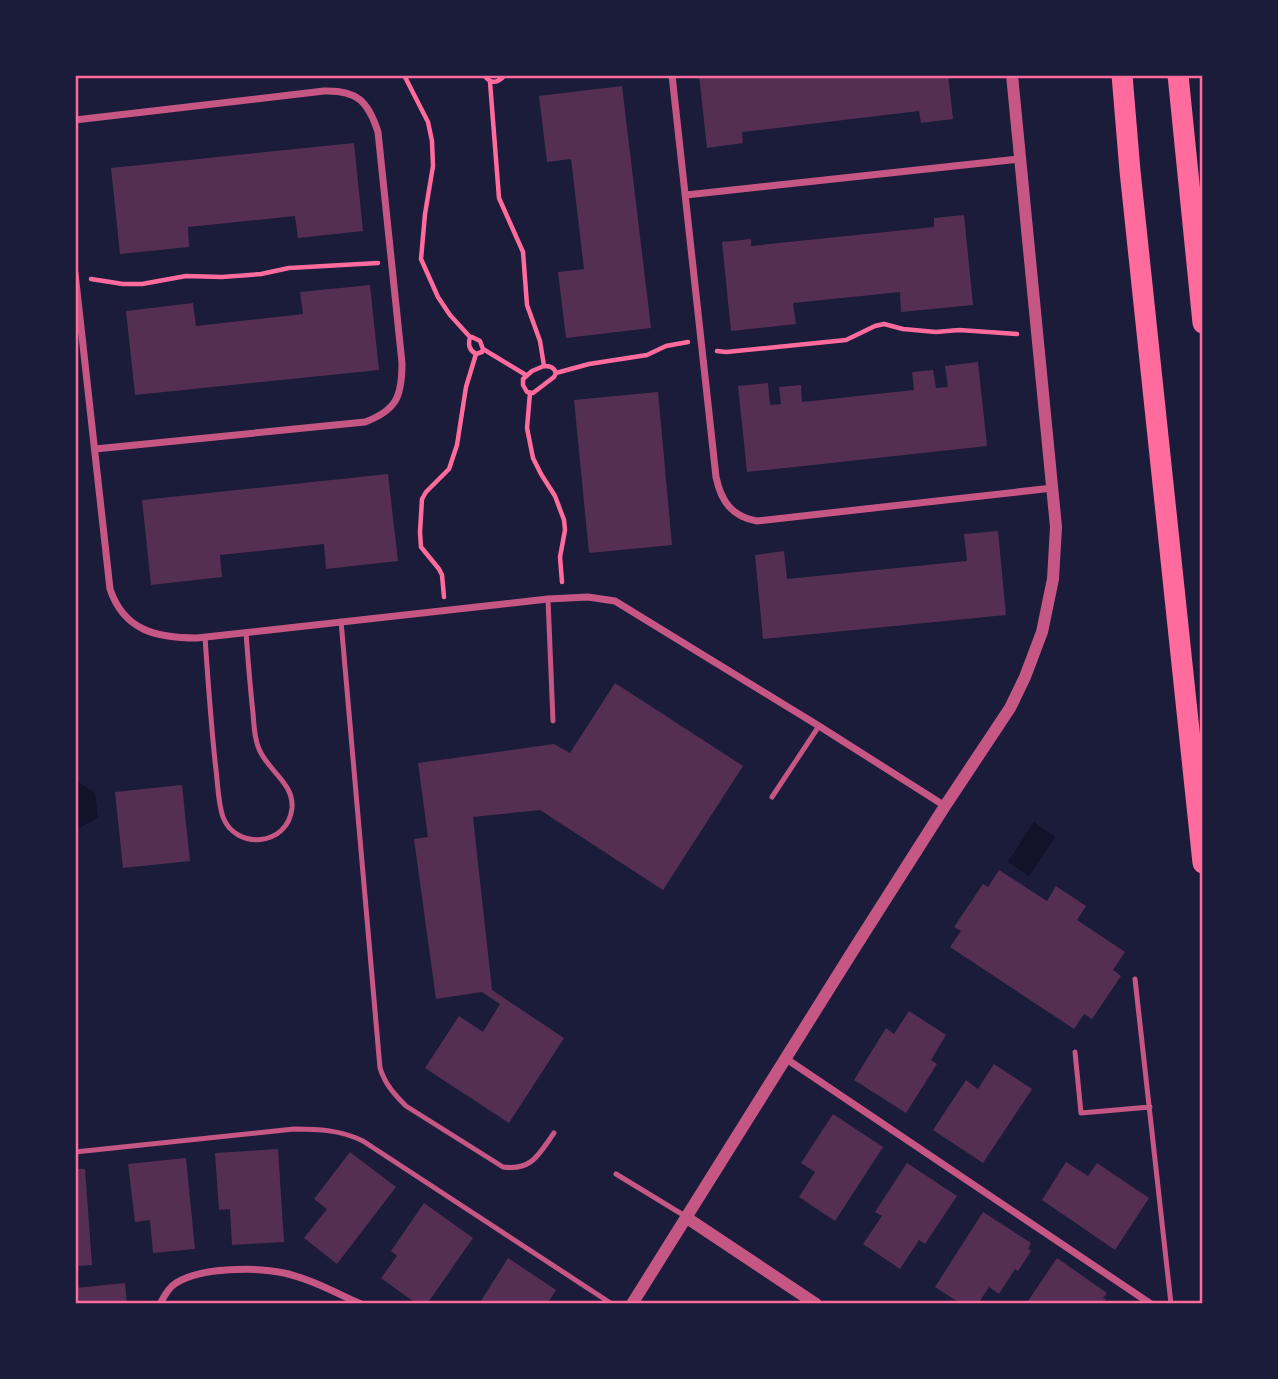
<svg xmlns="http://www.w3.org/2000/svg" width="1278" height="1379" font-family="'Roboto Condensed',sans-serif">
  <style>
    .water { fill: #12122b }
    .building { fill: #542f53 }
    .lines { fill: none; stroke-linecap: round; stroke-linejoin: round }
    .path { stroke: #ff6b9d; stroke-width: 4.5 }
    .service { stroke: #c65784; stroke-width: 5 }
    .minor { stroke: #c65784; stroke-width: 7 }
    .tertiary { stroke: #c65784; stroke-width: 12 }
    .motorway { stroke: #ff6b9d; stroke-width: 21 }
    .neatline { fill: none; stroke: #ff6b9d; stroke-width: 2.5 }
  </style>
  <rect width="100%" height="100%" fill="#1b1b3a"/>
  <path class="water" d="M75 780 95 793 98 818 75 830Z
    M1034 822 1055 837 1029 876 1008 862Z"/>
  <path class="building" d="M699 75H948L953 119 921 123 919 111 742 132 743 143 707 148Z
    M622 86 651 328 566 338 558 272 584 269 571 159 547 162 539 96Z
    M354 143 363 231 298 238 295 216 188 227 189 247 120 254 111 168Z
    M964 215 973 305 901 312 900 292 793 303 796 324 731 331 722 242 751 239V246L934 227V218Z
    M370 285 379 370 135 395 126 311 193 303 196 326 303 314 300 292Z
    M978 362 987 446 747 472 738 386 768 383 770 405 781 404 779 387 801 385 802 402 914 390 912 372 933 370 936 388 948 387 945 366Z
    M658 392 672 545 589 553 574 400Z
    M388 474 398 561 326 569 324 544 220 555 222 577 151 585 142 500Z
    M998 531 1006 615 763 639 755 555 784 551 787 579 967 561 964 534Z
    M615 683 743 766 663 890 540 810 473 817 492 990 564 1038 509 1123 425 1068 459 1016 483 1032 500 1004 482 992 436 999 414 839 428 837 418 763 554 744 570 753Z
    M182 785 190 861 123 868 115 792Z
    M999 870 1047 901 1056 886 1086 906 1077 920 1125 952 1113 970 1121 976 1092 1019 1084 1014 1074 1029 950 947 961 931 954 927 983 884 988 887Z
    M909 1011 946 1035 931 1060 937 1064 906 1113 854 1080 886 1028 894 1034Z
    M994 1064 1032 1089 983 1163 933 1130 966 1080 978 1089Z
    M833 1114 883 1147 835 1221 799 1197 815 1172 801 1163Z
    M278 1149 284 1242 232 1245 230 1209 219 1210 215 1153Z
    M350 1152 396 1187 337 1264 304 1238 327 1209 314 1199Z
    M186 1158 195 1249 153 1253 150 1220 135 1222 128 1164Z
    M1066 1162 1088 1176 1097 1163 1149 1198 1115 1250 1042 1200Z
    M907 1163 957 1196 925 1244 919 1240 900 1269 863 1244 882 1216 875 1212Z
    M75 1169H85L92 1265 75 1266Z
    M424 1203 473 1238 427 1304H417L381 1278 397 1256 391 1251Z
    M983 1212 1031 1243 1028 1249 1031 1251 1018 1271 1015 1269 999 1294 989 1287 978 1304H961L935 1287Z
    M508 1258 556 1290 547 1304H479Z
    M1057 1258 1107 1293 1103 1298 1106 1299 1103 1304H1026Z
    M125 1283 127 1304H75V1288Z"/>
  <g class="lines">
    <path class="path" d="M404 75 428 122 432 141 433 166 425 214 421 259 438 297 450 315 470 337
      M484 75C491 85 498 83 505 75
      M490 82 499 198 523 252 527 305 540 341 544 366
      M91 279 123 284H142L186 276 222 277 261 274 289 268 378 263
      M470 337H472L480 341 483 349 482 352 476 354C469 350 468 345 470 337Z
      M483 349 526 375
      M717 351 726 352 846 340 875 326 884 324 903 329 936 332 959 330 1017 334
      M544 366C550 366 554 367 556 373L554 377 533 393 527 392 523 385V379L532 371Z
      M556 373 589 364 647 355 666 346 688 342
      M530 393 527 428 533 458 541 474 555 496 564 520 565 530 560 557 562 582
      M444 597 442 575 439 569 421 547 420 532 422 499 426 492 449 469 457 445 466 387 476 354"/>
    <path class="service" d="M548 599 553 721
      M341 621 380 1068C385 1084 394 1094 406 1106L503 1167C532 1171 539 1154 554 1133
      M205 637C208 681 211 726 216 770 218 785 218 803 223 817 235 850 288 847 292 808 294 783 268 771 259 749 254 738 254 725 253 713 250 686 248 660 246 633
      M772 797 819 726
      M1135 979 1171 1304
      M1075 1052 1081 1113 1150 1107
      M75 1152 294 1129C318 1129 341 1130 363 1141L612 1304
      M616 1174 685 1216"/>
    <path class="minor" d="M672 75 716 477C721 501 732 517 757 521L1053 488
      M75 120 324 91C357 90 368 101 378 132L402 363C402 396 397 410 365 422L95 449
      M686 195 1019 159
      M75 273 110 589C124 631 157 638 197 638L548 599 588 597 615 601 819 726 945 806
      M785 1058 1151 1304
      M160 1304C164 1296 169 1287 176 1283 201 1267 257 1267 284 1273 311 1279 336 1293 361 1304"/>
    <path class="tertiary" d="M687 1218 816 1304
      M632 1304 854 949 945 806 1010 708 1025 677 1042 632 1053 579 1056 527 1012 75"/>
    <path class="motorway" d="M1122 75 1130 171 1203 863
      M1178 75 1203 323"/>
  </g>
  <rect width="1278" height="1379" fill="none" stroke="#1b1b3a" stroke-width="154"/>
  <rect x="77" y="77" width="1124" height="1225" class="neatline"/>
</svg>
